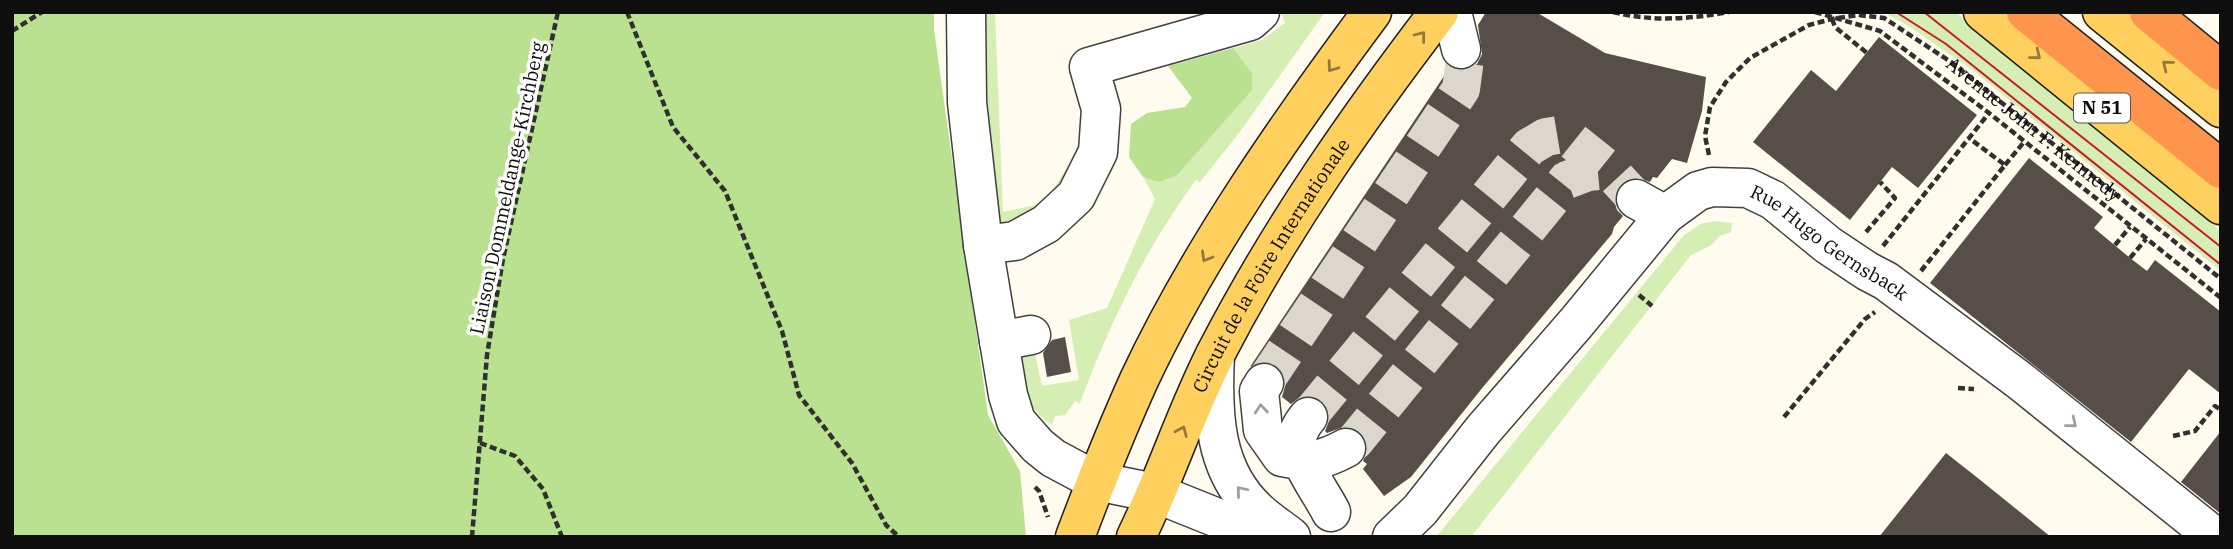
<svg xmlns="http://www.w3.org/2000/svg" width="2233" height="549" font-family="'IBM Plex Serif',serif">
  <style>
    .green { fill: #d5eeb3 }
    .forest { fill: #b9e190 }
    .building { fill: #584e49 }
    .lines { fill: none; stroke-linecap: round; stroke-linejoin: round }
    .minor-tunnel { stroke: #dbd7cc; stroke-width: 38; stroke-dasharray: 38 19; stroke-linecap: butt }
    .minor-casing { stroke: #414141; stroke-width: 41 }
    .major-casing { stroke: #1f1f1f; stroke-width: 41 }
    .highway-casing { stroke: #1f1f1f; stroke-width: 41 }
    .path { stroke: #303030; stroke-width: 4.5; stroke-dasharray: 7 3.5; stroke-linecap: butt }
    .minor { stroke: #fff; stroke-width: 38 }
    .major { stroke: #ffd05e; stroke-width: 38 }
    .highway { stroke: #ff954c; stroke-width: 38 }
    .tram { stroke: #cd1628; stroke-width: 2 }
    .oneway { stroke: #93793a }
    .oneway2 { stroke: #9f9f9f }
    .labels { text-anchor: middle; stroke-width: 7; stroke-linejoin: round; paint-order: stroke }
    .shield { fill: #fff; stroke: #565656; stroke-width: 2 }
    .shield-label { font-size: 18px; font-weight: bold; fill: #0e0e0e }
    .street-label { font-size: 19px; fill: #0e0e0e; stroke: #fff }
  </style>
  <rect width="100%" height="100%" fill="#fffbee"/>
  <path class="green" d="M979 12H995L1003 212 1044 203 1071 162 1078 166 1058 199 1023 222 1002 224 994 214 990 196 978 78Z
    M1281 12H1325L1239 133 1200 182 1196 180C1146 247 1109 325 1080 403L1075 401 1065 415 1055 416 1052 425C1023 407 1022 383 1013 352L1034 349 1042 386 1079 380 1069 320 1107 308 1155 199 1143 177 1159 182 1252 73 1233 48 1262 40 1285 23Z
    M1884 12H1955L2203 208 2221 234V271L1971 69 1910 27Z
    M1714 221 1732 223 1731 232 1720 236 1710 246 1691 255 1471 537H1436L1684 235 1701 224Z"/>
  <path class="forest" d="M12 12H934V30L988 415 1020 471 1026 537H12Z
    M1233 48 1252 73V90L1177 175 1159 182 1143 177 1129 157 1131 124 1147 113 1185 107 1192 98 1168 66Z"/>
  <path class="building" d="M1486 12H1536L1605 53 1706 77 1702 111 1687 163 1672 159 1657 178 1653 177 1650 182 1635 177 1624 181 1617 188 1614 200 1617 210 1623 216 1614 227 1612 234 1483 387 1411 477 1384 496 1363 469 1367 464 1363 461 1368 448 1365 437 1358 430 1346 426 1327 433 1325 431 1329 421V410L1322 400 1311 395 1300 397 1291 404 1282 397 1286 383 1283 372 1276 365 1264 361 1250 367 1450 67 1456 70H1465L1477 64 1482 54 1478 25Z
    M1879 37 1977 115 1918 188 1892 167 1850 220 1753 142 1811 70 1836 91Z
    M2029 158 2103 217 2094 228 2130 258 2147 271 2155 260 2221 312V394L2189 369 2131 442 1930 283Z
    M1065 337 1071 372 1047 377 1043 353 1052 340Z
    M2221 431V514L2181 482Z
    M1946 453 1979 479 2051 537H1879Z"/>
  <g class="lines">
    <path class="minor-tunnel" d="M1264 383 1461 89 1465 59 1461 49
      M1308 417 1529 147 1546 137 1564 134 1609 170 1636 199
      M1346 448 1355 441 1567 180 1588 172 1609 170"/>
    <defs>
      <g id="minor">
        <path d="M966 12 967 102 983 245 1008 395 1016 421 1038 446 1053 458 1096 481 1155 493 1240 527 1259 537"/>
        <path d="M1452 12 1461 49"/>
        <path d="M1636 199 1665 215"/>
        <path d="M983 245 1015 241 1046 224 1076 196 1098 152 1101 109 1089 67 1250 21 1260 12"/>
        <path d="M999 341 1031 335"/>
        <path d="M1215 355C1212 413 1213 473 1261 514 1270 522 1281 529 1291 537"/>
        <path d="M1264 383 1259 391 1263 430 1282 457C1309 463 1322 461 1346 448"/>
        <path d="M1308 417C1302 424 1297 433 1297 442 1298 462 1322 494 1331 512"/>
        <path id="s2" d="M1392 537 1420 510 1483 430 1577 322 1665 215 1698 191 1712 187 1748 188 1773 200 1828 245 1867 271 1886 281 2019 380 2215 537"/>
      </g>
      <g id="major">
        <path d="M1983 12 2221 205"/>
        <path d="M2102 12 2221 108"/>
        <path d="M1075 537C1095 484 1116 431 1139 380 1199 252 1288 125 1372 12"/>
        <path id="s3" d="M1136 537C1166 476 1186 411 1217 351 1279 231 1357 119 1439 12"/>
      </g>
      <path id="highway" d="M2026 12 2221 169
        M2149 12 2221 71"/>
    </defs>
    <use href="#minor" class="minor-casing"/>
    <use href="#major" class="major-casing"/>
    <use href="#highway" class="highway-casing"/>
    <g class="path">
      <path d="M627 12 673 127 725 191 782 331 799 395 852 463 886 525 899 537"/>
      <path d="M1613 12C1653 22 1689 19 1729 12"/>
      <path d="M1815 12 1880 31 1989 113 2221 298"/>
      <path d="M1832 19 1835 27 1867 53"/>
      <path d="M12 31 42 12"/>
      <path id="s1" d="M1709 155 1705 136 1710 107 1726 82 1750 58 1809 25 1832 19 1858 15 1884 18 1951 62 2221 279"/>
      <path d="M2005 165 2024 142"/>
      <path d="M1866 232 1895 198 1880 182"/>
      <path d="M2115 245 2130 227"/>
      <path d="M1883 246 1989 113"/>
      <path d="M2130 258 2146 239"/>
      <path d="M1921 271 2005 165 1969 138"/>
      <path d="M1639 295 1652 306"/>
      <path d="M1958 388 1974 389"/>
      <path d="M1784 417 1865 319 1875 312"/>
      <path d="M2173 436 2195 431 2215 406 2221 410"/>
      <path d="M480 443 515 456 543 489 562 537"/>
      <path d="M1035 487 1039 491 1048 517"/>
      <path d="M472 537 487 355 503 259 558 12"/>
    </g>
    <use href="#minor" class="minor"/>
    <use href="#major" class="major"/>
    <use href="#highway" class="highway"/>
    <path class="tram" d="M1896 12 1946 44 2221 265
      M1924 12 2221 247"/>
  </g>
  <defs><path id="oneway-chevron" d="M-2-3.5L2.5 0L-2 3.5" fill="none" stroke-width="1.6" stroke-linecap="round" stroke-linejoin="round" transform="scale(1.75)"/></defs>
  <g class="oneway">
    <use href="#oneway-chevron" transform="translate(1421 36) rotate(-52)"/>
    <use href="#oneway-chevron" transform="translate(2036 55) rotate(39)"/>
    <use href="#oneway-chevron" transform="translate(2167 65) rotate(-141)"/>
    <use href="#oneway-chevron" transform="translate(1332 67) rotate(126)"/>
    <use href="#oneway-chevron" transform="translate(1206 257) rotate(120)"/>
    <use href="#oneway-chevron" transform="translate(1182 431) rotate(-67)"/>
  </g>
  <g class="oneway2">
    <use href="#oneway-chevron" transform="translate(1261 409) rotate(-95)"/>
    <use href="#oneway-chevron" transform="translate(2072 423) rotate(39)"/>
    <use href="#oneway-chevron" transform="translate(1241 491) rotate(-130)"/>
  </g>
  <g class="labels">
    <rect class="shield" x="2074" y="93.5" width="56" height="29" rx="5"/>
    <g class="shield-label">
      <text x="2102" y="114">N 51</text>
    </g>
    <g class="street-label">
      <text dy="7" stroke="none"><textPath href="#s1" startOffset="443">Avenue John F. Kennedy</textPath></text>
      <text transform="translate(507 188) rotate(-78)" y="7">Liaison Dommeldange-Kirchberg</text>
      <text dy="7" stroke="none"><textPath href="#s2" startOffset="612">Rue Hugo Gernsback</textPath></text>
      <text dy="7" stroke="none"><textPath href="#s3" startOffset="304">Circuit de la Foire Internationale</textPath></text>
    </g>
  </g>
  <rect width="2233" height="549" fill="none" stroke="#0e0e0e" stroke-width="28"/>
</svg>
